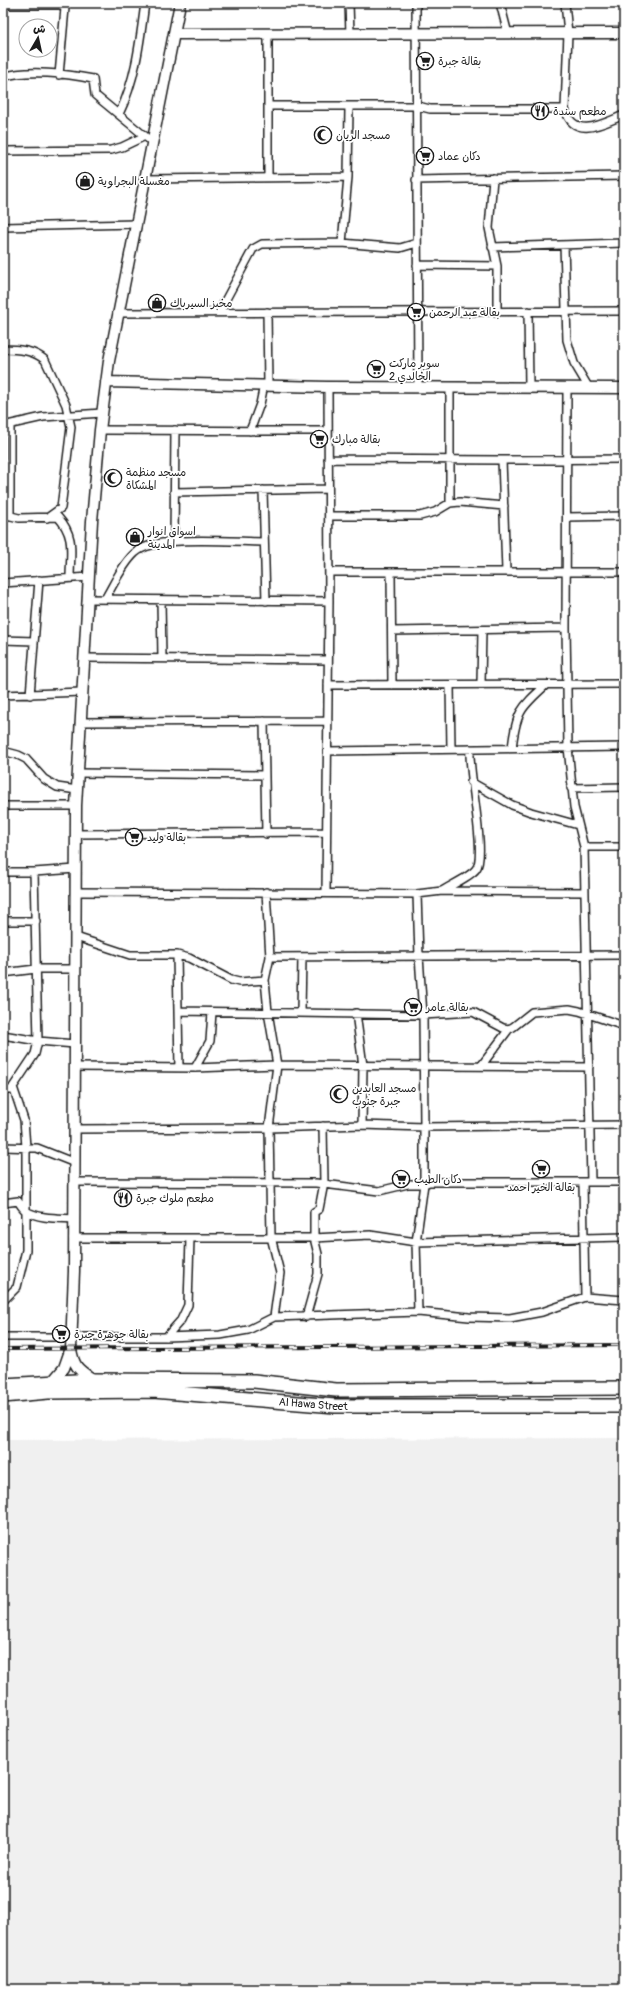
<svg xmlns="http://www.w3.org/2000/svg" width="627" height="1992" font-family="Pangolin,'Playpen Sans Arabic',sans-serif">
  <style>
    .built { fill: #f0f0f0 }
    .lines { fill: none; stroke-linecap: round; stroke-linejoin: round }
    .street-casing { stroke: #1c1c1c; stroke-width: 10 }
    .secondary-casing { stroke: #1c1c1c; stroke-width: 13 }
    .highway-casing { stroke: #1c1c1c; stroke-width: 16 }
    .street { stroke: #fff; stroke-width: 7 }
    .secondary { stroke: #fff; stroke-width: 10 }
    .highway { stroke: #fff; stroke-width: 13 }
    .rail-casing { stroke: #1c1c1c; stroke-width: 4 }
    .rail { stroke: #fff; stroke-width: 2.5; stroke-dasharray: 8; stroke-linecap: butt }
    .labels { text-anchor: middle; stroke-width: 3.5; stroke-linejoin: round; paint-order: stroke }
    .poi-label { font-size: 11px; fill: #1c1c1c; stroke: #fff; text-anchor: start }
    .street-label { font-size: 11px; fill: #1c1c1c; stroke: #fff }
  </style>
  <rect width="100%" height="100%" fill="#fff"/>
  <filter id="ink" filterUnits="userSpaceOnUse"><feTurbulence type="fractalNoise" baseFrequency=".025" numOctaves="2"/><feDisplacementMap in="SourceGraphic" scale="8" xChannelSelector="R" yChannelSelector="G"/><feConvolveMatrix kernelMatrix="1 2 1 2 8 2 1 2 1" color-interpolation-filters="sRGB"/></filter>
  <g filter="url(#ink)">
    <path class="built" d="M624 1438V1989H3V1440Z"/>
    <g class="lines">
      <defs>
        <path id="street" d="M349 3 350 34
          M416 3 418 387
          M500 3 508 34
          M565 3 568 33 565 109C574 141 604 123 624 115
          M3 5H60L65 8 59 75
          M3 77C27 69 68 74 93 79L95 95 152 142
          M270 106H418L430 109H565
          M119 114C136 79 140 41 145 3
          M3 151 111 150 122 147 145 136
          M268 178V34
          M493 178 489 228 497 266V310
          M145 179 348 177
          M416 180 624 176
          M3 227 136 224
          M342 243 348 177 349 107
          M564 245 567 340 574 363 589 388
          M492 247 624 243
          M417 265 497 266
          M528 311 529 387
          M219 312 253 249 262 244 342 243 400 248 417 243
          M267 312 268 385
          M117 313 624 311
          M3 349C19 350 32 349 45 360L66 405 71 427 61 508 47 518
          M450 387V503
          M567 388 566 628 568 747 574 807 584 847 591 1182
          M3 426 43 417 102 413
          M100 430 328 431
          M250 431 260 404 264 385
          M328 459 502 460 624 459
          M502 460 506 571
          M263 490 266 601
          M174 492 328 489
          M3 514 19 518 58 517C76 537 70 553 70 578
          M10 516V425
          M329 516H420L435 512 450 503 460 502 504 506
          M567 517 624 516
          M174 541 175 430
          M329 572H624
          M391 573 392 685
          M3 583 89 577
          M88 599 329 601
          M105 599C114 584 122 565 135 553 154 534 235 542 264 542
          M161 600 162 658
          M392 631 566 628
          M3 640 34 641
          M84 658 328 660
          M481 684 482 630
          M328 685 624 684
          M450 685 451 749
          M3 695 82 692
          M30 695 39 580
          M264 721 266 834
          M80 722 328 721
          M512 748C516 713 520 708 546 685
          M3 751 18 755 26 759 44 779 57 787 77 790
          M328 751 624 747
          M77 773 264 775
          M471 782 512 805 531 812 578 825
          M571 788 624 787
          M3 806H76
          M76 834 326 832
          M584 847H624
          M3 872H34L76 869
          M442 891C451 885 470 877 476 869 487 856 468 772 470 749
          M76 892 417 894 442 891 584 892
          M266 892 270 957 265 980 268 1012 277 1065 269 1128 271 1237 280 1273 274 1317
          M326 892 329 601 328 387
          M417 894 419 956 423 1015 424 1127V1184L416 1242 418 1312
          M3 921H36
          M76 937 130 955H177L189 958 231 980 239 982 265 980
          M177 955 179 1068
          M270 957 624 955
          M3 973 36 969H76
          M178 1011 423 1015 473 1012 503 1028 509 1029 513 1027 532 1012 569 1009 579 1011 624 1026
          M301 1012 302 957
          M356 1013 363 1066 362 1125
          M3 1035 38 1041 75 1044
          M481 1066 509 1029
          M74 1067 195 1068 277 1065 589 1067
          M195 1068 210 1041 212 1012
          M3 1090H13
          M74 1129 269 1128 362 1125 424 1127 624 1125
          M3 1147 37 1148 75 1163
          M74 1182 316 1183 379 1191 408 1184H424L429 1182H624
          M583 1182 585 1297
          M3 1203 18 1201C20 1204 23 1209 26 1211 39 1219 59 1218 74 1219
          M73 1238H314L370 1235 416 1242 624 1237
          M3 1301 17 1287 26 1250V1147L24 1120 13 1087 35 1054 38 1041 34 872
          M306 1317 318 1274V1254L314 1238V1212L319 1209 324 1183 323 1126
          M3 1337H166L220 1335 248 1330 274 1317 418 1312 469 1317 510 1318 542 1312 585 1297 624 1300
          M166 1337 181 1320 188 1305 190 1238"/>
        <path id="secondary" d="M174 34 624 33
          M106 382 328 387 624 388
          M94 1380C79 1370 74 1368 71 1349L74 1271 76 806 92 521 100 430 109 361 180 3
          M52 1382 64 1368 70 1351"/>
        <g id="highway">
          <path d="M3 1385 94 1380 254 1381 336 1390 624 1388"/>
          <path id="s1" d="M3 1396 48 1392 153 1391 335 1406H624"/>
        </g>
      </defs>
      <use href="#street" class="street-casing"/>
      <use href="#secondary" class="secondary-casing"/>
      <use href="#highway" class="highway-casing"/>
      <use href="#street" class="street"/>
      <use href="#secondary" class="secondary"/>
      <use href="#highway" class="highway"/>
      <defs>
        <path id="rail" d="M3 1349 624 1345"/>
      </defs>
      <use href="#rail" class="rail-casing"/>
      <use href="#rail" class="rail"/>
    </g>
  </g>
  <defs>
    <symbol id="supermarket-ring" viewBox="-11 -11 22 22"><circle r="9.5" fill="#fff" stroke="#1c1c1c" stroke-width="1.5"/><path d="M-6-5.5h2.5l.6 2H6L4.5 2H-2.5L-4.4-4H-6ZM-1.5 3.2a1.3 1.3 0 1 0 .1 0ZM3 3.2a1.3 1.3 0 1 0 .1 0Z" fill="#1c1c1c"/></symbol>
    <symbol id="restaurant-ring" viewBox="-11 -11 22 22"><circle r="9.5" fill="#fff" stroke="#1c1c1c" stroke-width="1.5"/><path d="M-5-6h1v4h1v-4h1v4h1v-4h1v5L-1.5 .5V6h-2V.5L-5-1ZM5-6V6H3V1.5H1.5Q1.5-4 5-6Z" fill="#1c1c1c"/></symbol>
    <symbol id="mosque-ring" viewBox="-11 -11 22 22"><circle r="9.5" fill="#fff" stroke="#1c1c1c" stroke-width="1.5"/><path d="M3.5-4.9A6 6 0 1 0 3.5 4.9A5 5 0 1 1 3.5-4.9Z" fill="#1c1c1c"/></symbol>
    <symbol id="shop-ring" viewBox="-11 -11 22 22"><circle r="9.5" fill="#fff" stroke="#1c1c1c" stroke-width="1.5"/><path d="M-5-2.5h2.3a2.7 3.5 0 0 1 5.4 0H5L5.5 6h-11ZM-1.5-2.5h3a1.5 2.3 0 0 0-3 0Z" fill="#1c1c1c"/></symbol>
  </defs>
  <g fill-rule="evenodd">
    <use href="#supermarket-ring" x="415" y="51" width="20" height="20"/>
    <use href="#restaurant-ring" x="530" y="101" width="20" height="20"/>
    <use href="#mosque-ring" x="313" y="125" width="20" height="20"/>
    <use href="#supermarket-ring" x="415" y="146" width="20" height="20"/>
    <use href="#shop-ring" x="75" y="171" width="20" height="20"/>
    <use href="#shop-ring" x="147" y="293" width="20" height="20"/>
    <use href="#supermarket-ring" x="406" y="302" width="20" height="20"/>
    <use href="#supermarket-ring" x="366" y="359" width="20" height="20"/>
    <use href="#supermarket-ring" x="309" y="429" width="20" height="20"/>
    <use href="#mosque-ring" x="103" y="468" width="20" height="20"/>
    <use href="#shop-ring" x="125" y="527" width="20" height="20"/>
    <use href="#supermarket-ring" x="124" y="827" width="20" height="20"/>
    <use href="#supermarket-ring" x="403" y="997" width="20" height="20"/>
    <use href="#mosque-ring" x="329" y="1084" width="20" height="20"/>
    <use href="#supermarket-ring" x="531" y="1159" width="20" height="20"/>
    <use href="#supermarket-ring" x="391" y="1169" width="20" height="20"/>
    <use href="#restaurant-ring" x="113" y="1188" width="20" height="20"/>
    <use href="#supermarket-ring" x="51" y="1324" width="20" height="20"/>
  </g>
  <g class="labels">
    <g class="poi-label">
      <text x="438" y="65">بقالة جبرة</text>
      <text x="553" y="115">مطعم سندة</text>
      <text x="336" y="139">مسجد الريان</text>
      <text x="438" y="160">دكان عماد</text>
      <text x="98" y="185">مغسلة البجراوية</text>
      <text x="170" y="307">مخبز السيرباك</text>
      <text x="429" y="316">بقالة عبد الرحمن</text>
      <text x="389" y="367">سوبر ماركت<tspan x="389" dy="13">الخالدي 2</tspan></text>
      <text x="332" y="443">بقالة مبارك</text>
      <text x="126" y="476">مسجد منظمة<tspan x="126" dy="13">المشكاة</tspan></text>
      <text x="148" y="535">اسواق انوار<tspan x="148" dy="13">المدينة</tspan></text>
      <text x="147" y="841">بقالة وليد</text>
      <text x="426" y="1011">بقالة عامر</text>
      <text x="352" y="1092">مسجد العابدين<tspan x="352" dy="13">جبرة جنوب</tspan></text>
      <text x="414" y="1183">دكان الطيب</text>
      <text x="541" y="1191" text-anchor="middle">بقالة الخير احمد</text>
      <text x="136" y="1202">مطعم ملوك جبرة</text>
      <text x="74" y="1338">بقالة جوهرة جبرة</text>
    </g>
    <g class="street-label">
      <text dy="4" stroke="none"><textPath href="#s1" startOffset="311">Al Hawa Street</textPath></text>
    </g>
  </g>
  <rect width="627" height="1992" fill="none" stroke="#fff" stroke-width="16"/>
  <rect x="8" y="8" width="611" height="1976" fill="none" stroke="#1c1c1c" stroke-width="1.5" filter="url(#ink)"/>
  <g transform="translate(38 38) rotate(9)"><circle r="19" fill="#ffffff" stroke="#a4a4a4"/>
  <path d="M0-3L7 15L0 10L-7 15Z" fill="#1c1c1c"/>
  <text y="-6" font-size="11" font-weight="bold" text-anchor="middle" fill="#1c1c1c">ش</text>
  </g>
</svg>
